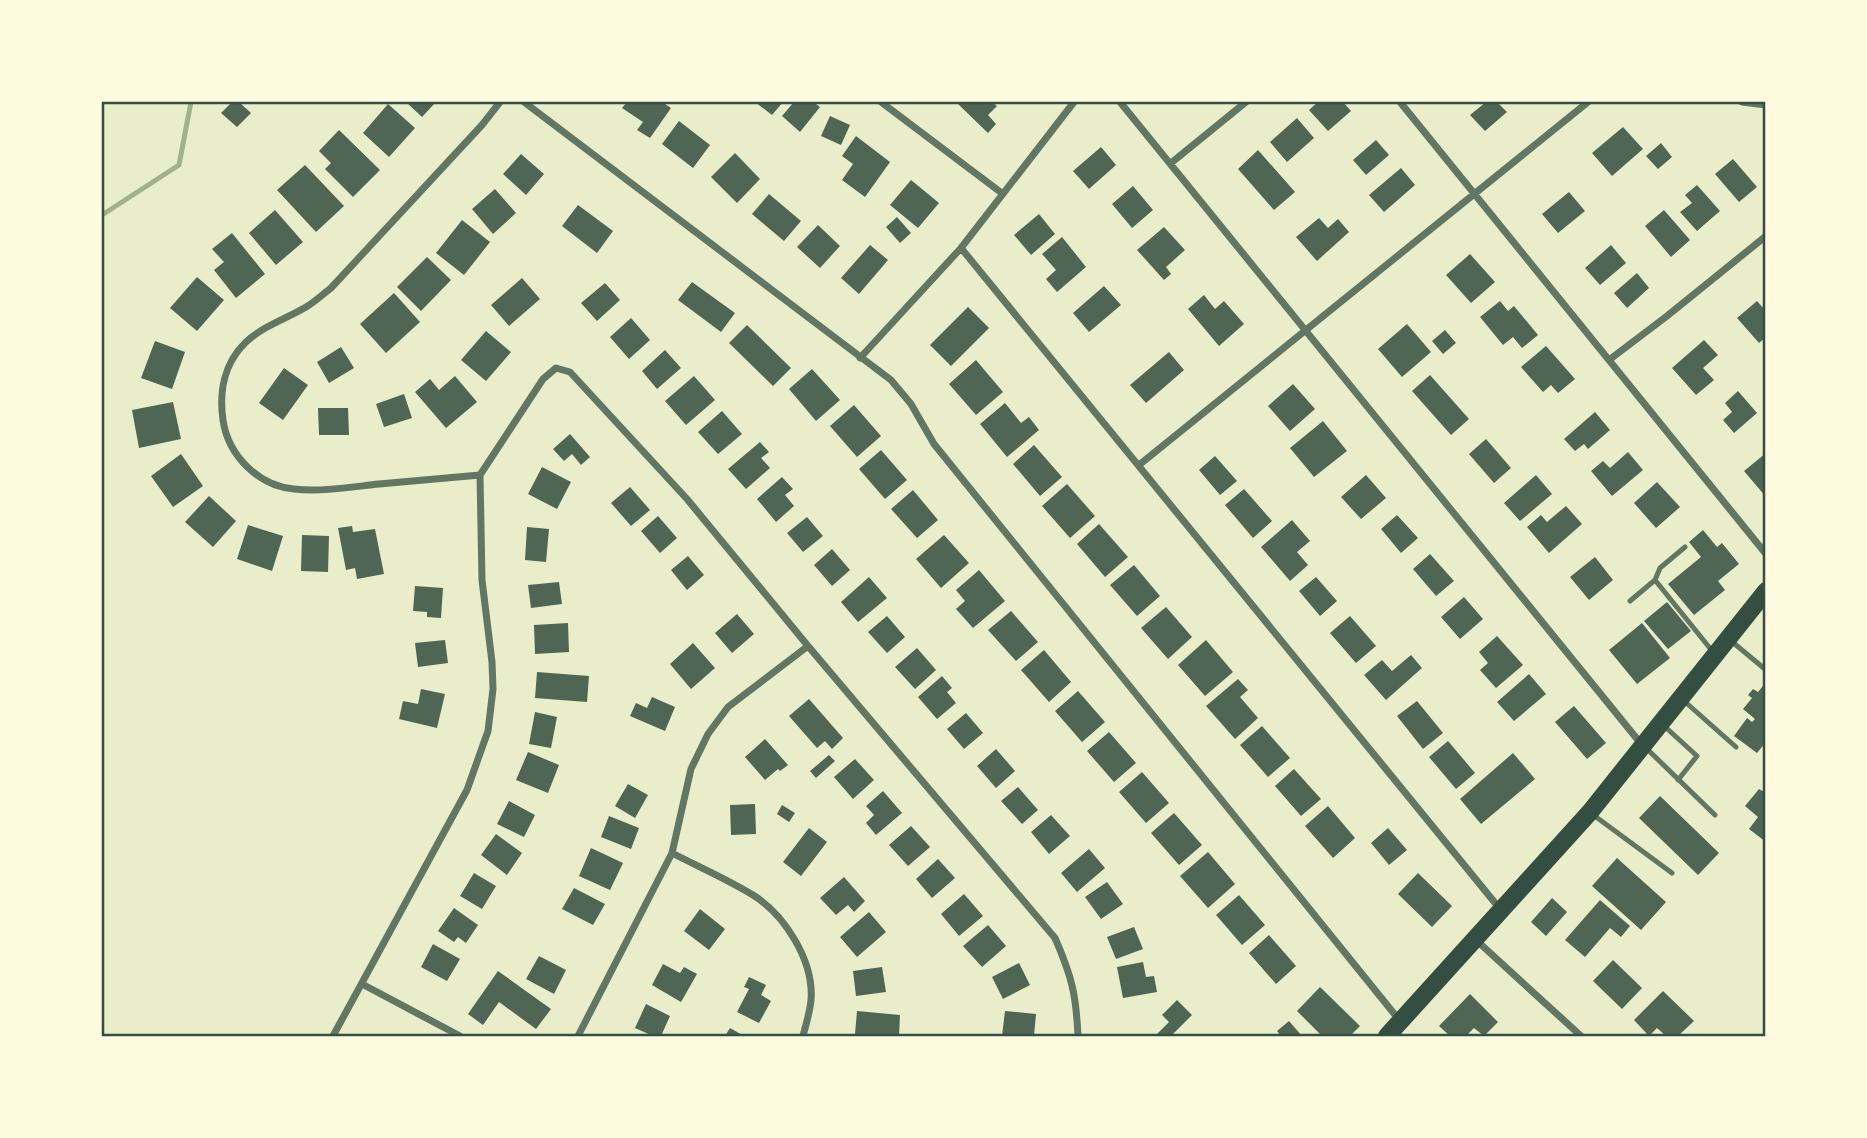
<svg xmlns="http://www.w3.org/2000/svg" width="1867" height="1138" font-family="'DejaVu Sans',sans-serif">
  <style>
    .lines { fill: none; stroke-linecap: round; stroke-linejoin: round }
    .stream { stroke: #a3b18a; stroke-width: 5 }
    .building { fill: #4f6655 }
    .service { stroke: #617663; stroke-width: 5 }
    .minor { stroke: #617663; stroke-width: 7 }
    .primary { stroke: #344e41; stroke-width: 18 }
    .neatline { fill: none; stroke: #344e41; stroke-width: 2.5 }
  </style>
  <rect width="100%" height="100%" fill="#e9edc9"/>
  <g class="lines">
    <path class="stream" d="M102 215 179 165 191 102"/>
  </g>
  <path class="building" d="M232 102H239L251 113 237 127 221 113Z
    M406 102H436L422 117Z
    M627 102H662L671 108 650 138 637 130 643 122 622 108Z
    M755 102H783L772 115Z
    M794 102H813L820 107 800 132 782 116Z
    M959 102H992L997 106 988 115 996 124 988 133 957 103Z
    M1318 102H1343L1351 111 1328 131 1309 110Z
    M1486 102H1497L1507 112 1485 131 1470 115Z
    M388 104 415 128 389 157 363 133Z
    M830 116 850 125 841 145 821 136Z
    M1297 118 1314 138 1287 162 1270 142Z
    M679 121 710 145 693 168 662 144Z
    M1623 127 1643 149 1612 176 1592 153Z
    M339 130 380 170 353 197 325 169 331 163 319 151Z
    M856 136 890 162 865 197 842 180 853 164 842 156Z
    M1376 140 1389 155 1366 175 1353 160Z
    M1661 143 1672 157 1658 169 1646 156Z
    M1101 147 1116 165 1089 189 1073 171Z
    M1258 150 1295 192 1274 210 1238 169Z
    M735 153 760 179 737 203 711 177Z
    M521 154 544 174 526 195 503 174Z
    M1733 159 1757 187 1739 202 1715 174Z
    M305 165 344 206 316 232 277 190Z
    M1401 168 1415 185 1384 212 1369 195Z
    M911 180 939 203 918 228 890 205Z
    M1697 185 1720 211 1697 231 1680 212 1692 203 1685 195Z
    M1133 186 1153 210 1132 228 1112 204Z
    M495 189 516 213 493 234 472 209Z
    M1569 192 1585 211 1558 233 1542 214Z
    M769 194 801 221 784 241 752 214Z
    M578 205 613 231 597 253 562 226Z
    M275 210 303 242 276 265 249 233Z
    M1664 210 1690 240 1671 257 1645 226Z
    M1039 214 1055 234 1031 255 1014 235Z
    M897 217 911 233 900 243 886 227Z
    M1319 218 1328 228 1338 219 1349 232 1317 261 1296 237Z
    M462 220 490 242 464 275 436 253Z
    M818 225 840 246 820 268 797 247Z
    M1164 227 1185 250 1166 267 1171 274 1164 280 1137 250Z
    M232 233 265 274 236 298 214 270 224 262 212 249Z
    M1062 237 1086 267 1057 292 1046 279 1056 270 1042 254Z
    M870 245 888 260 859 294 841 278Z
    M1611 245 1626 263 1600 285 1585 268Z
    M1470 254 1495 282 1471 303 1446 275Z
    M427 257 451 280 421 311 397 287Z
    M1637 273 1649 288 1627 308 1614 293Z
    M197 277 224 300 197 331 170 308Z
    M522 278 540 299 509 326 491 305Z
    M692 282 735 313 721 332 678 300Z
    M605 283 620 300 597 321 581 303Z
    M1104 286 1121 305 1089 332 1073 313Z
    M394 293 420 322 386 353 360 324Z
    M1204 295 1215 309 1224 301 1244 324 1219 346 1188 309Z
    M1500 301 1508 311 1514 306 1538 335 1522 348 1513 337 1503 345 1480 317Z
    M1757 301 1766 311V337L1759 343 1737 318Z
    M968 307 989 328 951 366 930 345Z
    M631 318 650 340 629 359 610 337Z
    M1407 324 1431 352 1402 377 1378 349Z
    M747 325 791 368 773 386 729 343Z
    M1445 330 1456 343 1443 354 1432 341Z
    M486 331 511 352 486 381 461 360Z
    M1704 340 1718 355 1703 368 1714 380 1696 395 1672 368Z
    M155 341 185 352 172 389 141 378Z
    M1546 346 1575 379 1558 393 1551 385 1543 392 1521 367Z
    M341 347 354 368 329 383 317 362Z
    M665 350 681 368 657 389 642 371Z
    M1169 352 1184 370 1146 403 1130 385Z
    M976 360 1003 392 976 415 949 384Z
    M284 368 308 385 283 420 259 403Z
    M812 369 840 400 816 421 789 389Z
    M1430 375 1469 419 1451 435 1412 391Z
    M455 376 477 402 446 428 415 392 430 379 439 390Z
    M694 376 715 400 686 425 665 401Z
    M1293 384 1315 409 1290 431 1268 406Z
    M1738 391 1757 413 1734 433 1723 420 1732 412 1725 403Z
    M404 394 412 418 384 427 376 404Z
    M173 402 181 439 139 448 132 410Z
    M1005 403 1021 423 1029 417 1039 430 1007 457 980 424Z
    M854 405 881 436 857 457 830 426Z
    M318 408H348L349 435H319Z
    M722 411 742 434 718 454 698 432Z
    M1595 412 1610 430 1588 449 1584 444 1575 451 1564 439Z
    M1323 421 1347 451 1314 477 1290 448Z
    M570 434 590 457 581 465 572 454 564 461 553 449Z
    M1486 439 1511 468 1494 483 1469 454Z
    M760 442 769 452 761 458 770 468 746 489 728 469Z
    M1034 445 1062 477 1040 496 1013 464Z
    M881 450 907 480 885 499 859 469Z
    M1628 452 1643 470 1612 496 1591 471 1603 461 1610 468Z
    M1766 453V497L1744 471Z
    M181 454 203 486 173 507 151 476Z
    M1215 456 1237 481 1220 495 1199 470Z
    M542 467 571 482 557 509 528 494Z
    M1366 475 1386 498 1361 519 1341 497Z
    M1536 475 1552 494 1520 521 1504 503Z
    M782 477 793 489 785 495 794 506 776 522 757 499Z
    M1657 482 1680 507 1656 528 1634 503Z
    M1067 484 1095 516 1070 538 1042 506Z
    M630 487 650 510 631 526 611 503Z
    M1244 489 1272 521 1253 538 1225 505Z
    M913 490 938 520 917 538 891 509Z
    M209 496 236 521 213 547 185 522Z
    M1566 506 1582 524 1549 553 1527 527 1541 515 1547 522Z
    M1397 515 1418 538 1401 553 1381 529Z
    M658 516 677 538 660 553 641 531Z
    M807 517 823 536 803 552 787 533Z
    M1292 520 1310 541 1297 552 1308 565 1290 581 1261 547Z
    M1099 524 1128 557 1105 577 1077 544Z
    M248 525 283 536 272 571 237 559Z
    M352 526 353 532 375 529 384 574 357 579 355 568 346 570 338 528Z
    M527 527 549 529 546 562 525 560Z
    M1703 530 1717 547 1722 543 1739 564 1718 581 1725 590 1694 615 1668 584 1701 557 1689 542Z
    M302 535 329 536 328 572 301 571Z
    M944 535 969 563 941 588 916 559Z
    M832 549 850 570 832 586 814 565Z
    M1430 554 1454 581 1436 596 1413 569Z
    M688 556 704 575 687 590 671 570Z
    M1595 557 1613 580 1589 600 1570 577Z
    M1134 565 1160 596 1137 616 1110 585Z
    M979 570 1005 601 973 628 956 609 965 601 956 590Z
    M869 577 887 598 858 622 841 602Z
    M1316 577 1337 601 1320 616 1299 591Z
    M559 582 562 604 531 608 528 585Z
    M415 586 443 588 441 618 427 617V612L413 611Z
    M1464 597 1483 619 1460 639 1441 617Z
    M1667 602 1691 631 1668 649 1644 621Z
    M1166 607 1192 637 1168 659 1141 628Z
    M1011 611 1038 642 1016 661 988 630Z
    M737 614 754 634 732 653 715 633Z
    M887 616 905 637 887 653 868 632Z
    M1350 616 1376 646 1356 663 1330 633Z
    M568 623 569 652 535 654 534 625Z
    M1642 623 1670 658 1637 684 1609 650Z
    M1497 636 1523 665 1496 688 1480 670 1488 663 1479 652Z
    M445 640 448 663 418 667 415 643Z
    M1206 640 1233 672 1205 696 1178 665Z
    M693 643 715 668 691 689 670 664Z
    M917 648 936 670 915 689 895 667Z
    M1044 650 1071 682 1049 702 1021 670Z
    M1411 655 1422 668 1386 700 1364 675 1382 660 1392 671Z
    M537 672 589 676 587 702 535 698Z
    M1529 674 1546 694 1514 721 1497 702Z
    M942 676 952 688 947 692 956 703 937 719 918 697Z
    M1238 679 1248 690 1240 697 1258 718 1235 739 1206 706Z
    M1766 682V742L1757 753 1734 736 1747 718 1752 722 1755 719 1743 709 1752 698 1748 695 1753 689 1758 692Z
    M421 689 445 694 437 728 399 719 403 701 418 704Z
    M1078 691 1105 722 1082 742 1055 711Z
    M652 697 675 707 665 731 630 716 636 703 647 708Z
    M809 699 843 738 832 749 825 741 817 748 789 716Z
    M1417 701 1443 733 1423 749 1397 716Z
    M1574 706 1606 743 1587 759 1555 722Z
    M535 712 557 717 551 748 529 744Z
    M966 713 983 733 964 749 947 729Z
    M1262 726 1290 758 1268 777 1240 745Z
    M1109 732 1136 763 1114 782 1087 751Z
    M765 739 788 765 780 771 778 769 765 780 745 757Z
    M1448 741 1475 773 1456 789 1429 757Z
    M996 749 1015 771 996 788 977 766Z
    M528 752 559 765 548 793 516 780Z
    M1513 753 1535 779 1481 824 1460 799Z
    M829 755 835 761 816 778 810 771Z
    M855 759 874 780 853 799 834 777Z
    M1294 769 1321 799 1301 816 1275 786Z
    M1142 772 1169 803 1146 823 1119 792Z
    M628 784 648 795 635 818 615 806Z
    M1018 787 1038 810 1022 824 1001 801Z
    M1759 789 1766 793V842L1749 829 1758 817 1745 806Z
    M883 791 902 813 876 835 866 823 874 815 866 806Z
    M1660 796 1719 853 1698 875 1639 818Z
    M509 801 535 815 524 837 497 824Z
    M755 804 756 834 731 835 730 805Z
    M782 805 795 813 789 822 777 814Z
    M1328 806 1355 838 1333 858 1305 826Z
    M1174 813 1202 845 1179 865 1151 833Z
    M1051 815 1070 836 1049 854 1031 832Z
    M609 816 639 828 631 849 601 837Z
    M911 826 930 847 908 866 889 845Z
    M809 828 827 842 801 876 783 862Z
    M1388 828 1407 850 1389 865 1371 843Z
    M496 834 522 853 507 875 481 855Z
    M591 848 623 863 610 890 579 876Z
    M1089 849 1105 868 1077 892 1061 873Z
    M1208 852 1235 884 1208 908 1180 876Z
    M1617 858 1666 902 1641 930 1592 886Z
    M938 859 955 878 932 898 916 879Z
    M474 873 496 886 482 909 460 896Z
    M1418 873 1452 906 1432 927 1398 894Z
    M844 877 865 901 854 912 848 905 836 915 820 898Z
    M1107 882 1123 904 1101 919 1085 897Z
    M574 888 605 904 593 925 562 909Z
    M964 894 983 916 959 936 941 914Z
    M1239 895 1265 925 1242 945 1216 915Z
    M1552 898 1567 912 1546 936 1531 922Z
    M1600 900 1630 926 1621 937 1610 928 1585 957 1565 940Z
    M454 908 478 925 466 943 458 937 454 942 438 931Z
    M700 909 725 929 709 950 684 931Z
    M869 912 886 932 857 957 840 937Z
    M988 925 1006 946 982 967 963 946Z
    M1134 927 1143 949 1116 959 1107 937Z
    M1269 935 1296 966 1276 984 1249 953Z
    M433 944 460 959 447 981 421 967Z
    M539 956 566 970 554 994 526 979Z
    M1613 960 1642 988 1622 1009 1593 981Z
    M1143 962 1146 977 1154 976 1157 992 1123 998 1117 967Z
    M1019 963 1030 985 1003 999 992 977Z
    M663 964 680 973 684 967 697 974 681 1002 652 985Z
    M882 967 886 992 856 996 853 971Z
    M498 971 551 1009 536 1029 499 1002 483 1025 468 1014Z
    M749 977 766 985 761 995 771 1001 759 1023 737 1012 749 989 744 987Z
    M1320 987 1360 1026 1350 1036H1318L1320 1034 1297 1011Z
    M1663 991 1694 1021 1678 1036H1666L1657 1028 1649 1036 1634 1020Z
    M1470 994 1498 1022 1484 1036 1474 1028 1466 1036H1450L1439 1026Z
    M1177 1000 1192 1015 1171 1036H1155L1169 1022 1162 1015Z
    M646 1004 670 1016 661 1036H653L635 1028Z
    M857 1011 900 1015 899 1036 855 1034Z
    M1005 1011 1036 1014 1034 1036H1002Z
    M1289 1021 1302 1036H1281L1277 1031Z
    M730 1028 744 1036H725Z"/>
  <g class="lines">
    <path class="service" d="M1685 547 1660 568 1655 580 1713 652
      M1630 601 1655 580
      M1730 640 1766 670
      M1683 700 1736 747
      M1662 724 1697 756 1678 780
      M1645 747 1715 815
      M1592 814 1672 873"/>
    <path class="minor" d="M524 102 891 380 911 404 934 444 1400 1021
      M881 102 1003 194
      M1120 102 1642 745
      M1400 102 1766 554
      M1742 102 1766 105
      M1171 163 1246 102
      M961 248 1500 909
      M860 358 961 248 1074 102
      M1609 360 1667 316 1766 236
      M1139 465 1588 102
      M480 475C446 478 412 481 379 484 351 487 322 492 294 489 258 486 228 455 223 420 219 392 224 363 246 342 263 326 286 319 306 307 315 302 323 294 331 288L482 125 500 102
      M672 853C699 867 727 879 753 895 785 915 814 961 811 1000 810 1012 806 1024 803 1036
      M1476 940 1581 1036
      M362 984 460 1036
      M333 1036 467 790 488 731 493 689 492 662 482 580 480 475 543 379 556 368 570 372 687 499 808 646 1055 938C1072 977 1076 994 1078 1036
      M578 1036 672 853 691 769 708 734 728 707 808 646"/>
    <path class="primary" d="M1387 1036 1590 812 1766 591"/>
  </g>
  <rect width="1867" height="1138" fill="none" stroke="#fefae0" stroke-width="206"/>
  <rect x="103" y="103" width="1661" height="932" class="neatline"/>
</svg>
